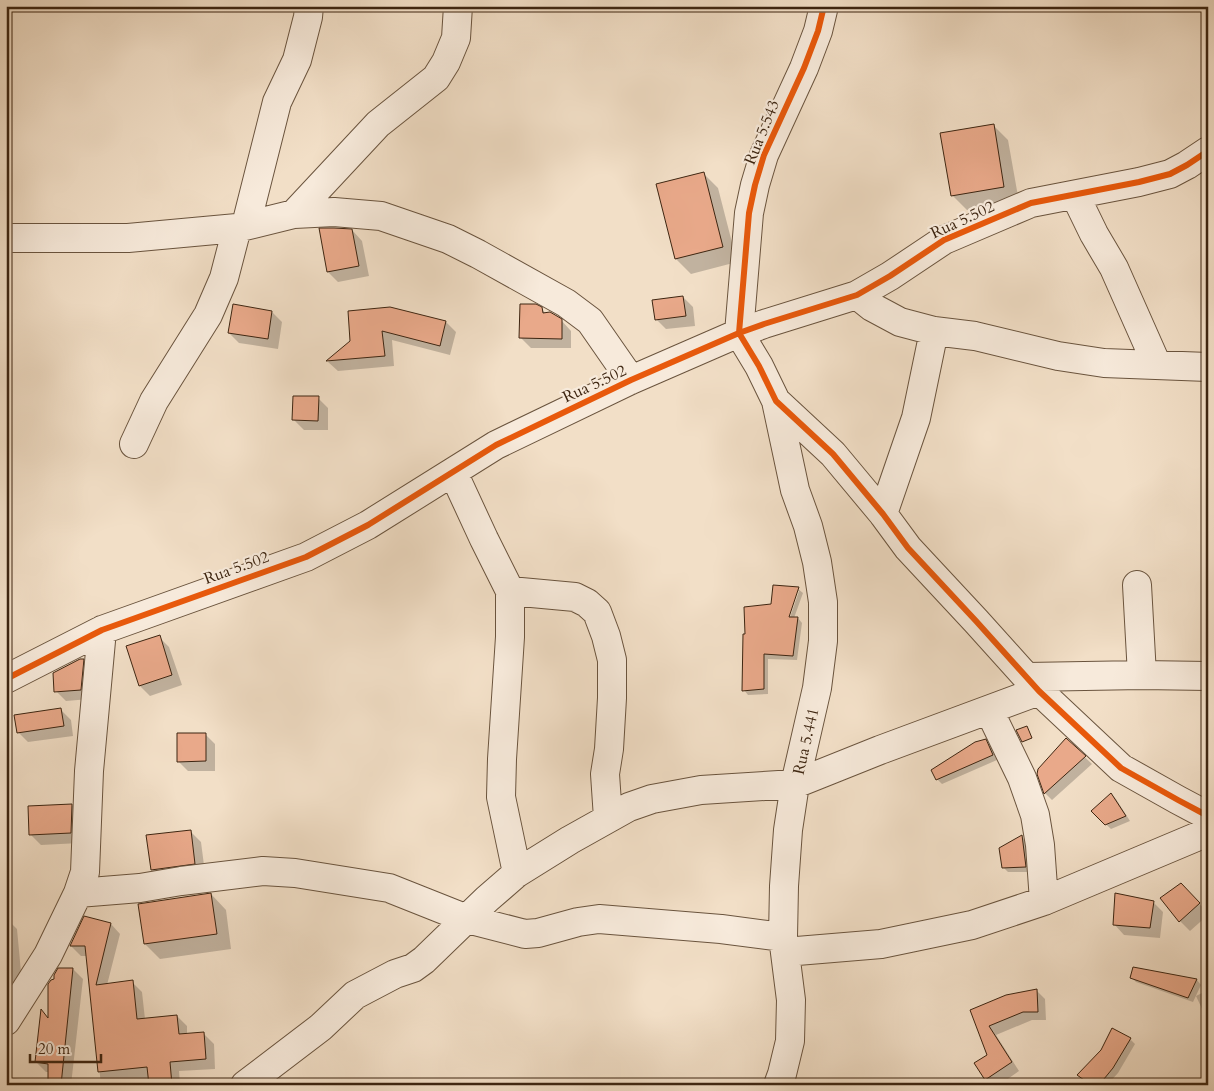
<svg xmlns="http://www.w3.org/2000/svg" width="1214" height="1091" font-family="Cardo,serif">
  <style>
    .shadow { fill: #0003; fill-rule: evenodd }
    .building { fill: #e9a98a; stroke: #3d2511 }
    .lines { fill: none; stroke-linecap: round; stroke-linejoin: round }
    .minor-casing { stroke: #6a543e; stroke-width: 30 }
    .minor { stroke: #f7eadb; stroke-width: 28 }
    .cycleway-casing { stroke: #f7eadb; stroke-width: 9 }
    .cycleway { stroke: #e8590c; stroke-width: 6 }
    .labels { text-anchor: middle; stroke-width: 4.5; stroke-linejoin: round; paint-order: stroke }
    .street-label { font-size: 16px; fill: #3d2511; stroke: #f7eadb }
  </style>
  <rect width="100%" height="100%" fill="#f2dfc7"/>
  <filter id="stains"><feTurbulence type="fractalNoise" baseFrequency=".004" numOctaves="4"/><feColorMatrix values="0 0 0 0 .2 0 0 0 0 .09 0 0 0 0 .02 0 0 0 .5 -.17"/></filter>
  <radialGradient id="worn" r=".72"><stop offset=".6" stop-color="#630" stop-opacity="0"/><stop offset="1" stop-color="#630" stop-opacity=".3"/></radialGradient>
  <path class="shadow" d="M993 125 1008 140 1019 202 967 210 952 195Z
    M703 173 718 188 737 262 691 274 676 259Z
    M320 230H352L362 241 369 276 338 282 328 272Z
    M683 297 693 307 695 326 666 329 656 319Z
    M541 308 546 314 561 320 571 331V348H531L521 338Z
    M272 312 282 322 278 349 239 343 229 333Z
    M349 312 446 322 456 332 450 355 392 340 394 366 338 371 328 362 351 342Z
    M318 398 328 408V430H304L294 420Z
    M775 587 798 589 803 593 794 618H798L802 623 797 660 768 659V694L748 695 744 690V635L746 636 745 608 772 605ZM796 591H799L788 623 785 622Z
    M159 637 169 647 182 685 150 696 140 686Z
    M83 660 93 670 90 699 66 701 56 691Z
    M61 710 71 720 73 736 28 742 18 732Z
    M205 734 215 744V771H188L178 761Z
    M985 740 990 745 997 760 942 784 937 779Z
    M1067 740 1092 764 1052 800 1045 793 1038 774Z
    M1111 794 1116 799 1130 821 1111 829 1092 811Z
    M72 805 82 815 80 843 41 845 31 835Z
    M191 832 201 842 205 873 162 880 152 870Z
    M1022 837 1026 841 1030 872H1008L1003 867Z
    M211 894 226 910 231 949 160 959 145 944Z
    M1191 895 1208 913V915L1190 931 1180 921 1162 898Z
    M1153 902 1163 912 1160 938 1124 935 1114 924Z
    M85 917 111 924 120 934 107 985 132 982 142 992 145 1019 177 1016 187 1026V1035L204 1034 214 1044 215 1069 179 1071 180 1085H101L87 956H81L71 946Z
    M6 918 17 929 22 983 6 1005Z
    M59 969H73L83 979 71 1085H50L49 1083V1072H46L36 1062 42 1012 49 1019 55 981Z
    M1134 969 1197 980 1201 985 1193 1002 1136 982 1132 978Z
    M1036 990 1045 999 1046 1020H1032L996 1035 1019 1071 999 1085H992L986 1079 988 1055 972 1011Z
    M1208 990V1017L1204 1013 1196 996Z
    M1130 1039 1135 1044 1118 1073 1107 1085H1091Z
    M6 1077 21 1079 26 1083 25 1085H6Z"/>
  <path class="building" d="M994 124 1004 187 951 196 940 133Z
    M704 172 723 247 675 259 656 184Z
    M319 228H334L352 229 359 266 327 272Z
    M683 296 686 316 655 320 652 300Z
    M233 304 272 311 268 339 228 333Z
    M520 304H536L542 307 543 313 550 312 562 319V339L519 338Z
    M390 307 446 321 440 346 382 331 385 356 326 361 350 341 348 311Z
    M293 396H319L318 421 292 420Z
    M773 585 799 587 789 617H798L793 656 764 654V689L742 691 743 634H745L744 607 771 604Z
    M160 635 172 675 139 686 126 646Z
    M80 659H84L81 690 54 692 53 673Z
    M61 708 64 726 17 733 14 715Z
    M1027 726 1032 738 1022 742 1016 730Z
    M177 733H206V761L177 762Z
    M1066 738 1086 756 1044 794 1037 774 1038 769Z
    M986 739 993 755 936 780 931 770 975 742Z
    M1111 793 1126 816 1105 825 1091 811Z
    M72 804 71 833 29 835 28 806Z
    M191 830 195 864 151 870 146 835Z
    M1022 835 1026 867 1002 868 999 848Z
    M1181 883 1200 903 1179 922 1160 898Z
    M211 893 217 934 144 944 138 904Z
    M1115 893 1154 901 1150 928 1113 925Z
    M84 916 111 923 96 985 133 980 137 1019 177 1015 179 1034 204 1032 206 1059 170 1062 172 1085H149L147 1067 98 1072 85 946H70Z
    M1133 967 1197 979 1188 998 1130 978Z
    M58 968H73L61 1085 48 1084V1064L35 1062 41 1009 48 1018V984L51 980 54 979V975Z
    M1037 989 1038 1012H1023L989 1026 1012 1062 985 1080 974 1063 987 1055 970 1010 1006 995Z
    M1112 1028 1131 1038 1113 1068 1099 1085H1091L1077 1075 1101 1050Z"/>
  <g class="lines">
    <defs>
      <path id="minor" d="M824 6 818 31 804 68 764 155 755 185 749 213 739 333 759 366 776 401 833 454 883 514 908 548 976 621 1039 691 1121 768 1178 800 1208 816
        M1075 195 1094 234 1114 268 1157 365
        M294 214 378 124 436 78 446 62 456 38 458 6
        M246 225 277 102 297 60 308 17 309 6
        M6 238H128L237 228 294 214 334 212 381 216 448 239 478 254 566 303 590 321 631 380
        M857 295 872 307 900 322 934 331 975 336 1058 356 1104 363 1208 367
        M776 401 795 490 808 526 817 562 823 602V641L817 688 795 784 788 830 784 886 783 937 791 1000 790 1041 782 1074 778 1085
        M134 444 154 401 208 315 224 278 237 228
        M453 472 484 539 510 591V637L502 759 501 797 517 873
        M883 514 916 418 934 331
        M1137 585 1142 675
        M510 591 575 597 587 603 597 612 606 636 612 660V698L609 749 605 774 608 818
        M1027 677 1142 675 1208 676
        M6 679 102 630 306 557 368 525 496 445 631 380 739 333 764 324 857 295 890 276 944 240 1031 203 1139 182 1170 174 1187 165 1208 151
        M989 710 1022 778 1035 815 1040 845 1044 901
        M78 893 140 888 181 881 263 871 295 873 389 888 467 919 525 934 538 933 578 922 599 919 721 929 783 937
        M785 952 881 944 972 925 1044 901 1208 832
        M6 1021 48 955 78 893 85 872 89 771 102 630
        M245 1085 321 1027 355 995 395 974 413 968 424 960 487 899 517 873 570 840 629 807 652 799 701 790 795 784 880 750 1039 691"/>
    </defs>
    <use href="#minor" class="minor-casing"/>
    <use href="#minor" class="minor"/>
    <defs>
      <path id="cycleway" d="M824 6 818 31 804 68 764 155 755 185 749 213 739 333 759 366 776 401 833 454 883 514 908 548 976 621 1039 691 1121 768 1178 800 1208 816
        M6 679 102 630 306 557 368 525 496 445 631 380 739 333 764 324 857 295 890 276 944 240 1031 203 1139 182 1170 174 1187 165 1208 151"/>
    </defs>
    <use href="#cycleway" class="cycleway-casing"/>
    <use href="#cycleway" class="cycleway"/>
  </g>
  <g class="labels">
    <g class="street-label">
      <text transform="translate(761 132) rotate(-68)" y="6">Rua 5.543</text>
      <text transform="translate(962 219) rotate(-25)" y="6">Rua 5.502</text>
      <text transform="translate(594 383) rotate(-25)" y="6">Rua 5.502</text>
      <text transform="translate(236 567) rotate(-20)" y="6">Rua 5.502</text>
      <text transform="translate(805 741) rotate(-77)" y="6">Rua 5.441</text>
    </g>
  </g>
  <rect width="1214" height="1091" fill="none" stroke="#f2dfc7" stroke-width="25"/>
  <rect x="8" y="8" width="1199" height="1076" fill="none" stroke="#3d2511" stroke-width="2.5"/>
  <rect x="12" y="12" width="1189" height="1066" fill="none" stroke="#3d2511"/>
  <path d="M30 1054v8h71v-8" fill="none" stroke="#3d2511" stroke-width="2.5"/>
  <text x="38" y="1054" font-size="15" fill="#3d2511" stroke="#f7eadb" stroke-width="4" paint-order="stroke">20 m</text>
  <rect width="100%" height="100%" filter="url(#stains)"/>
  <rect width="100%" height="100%" fill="url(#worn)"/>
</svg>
